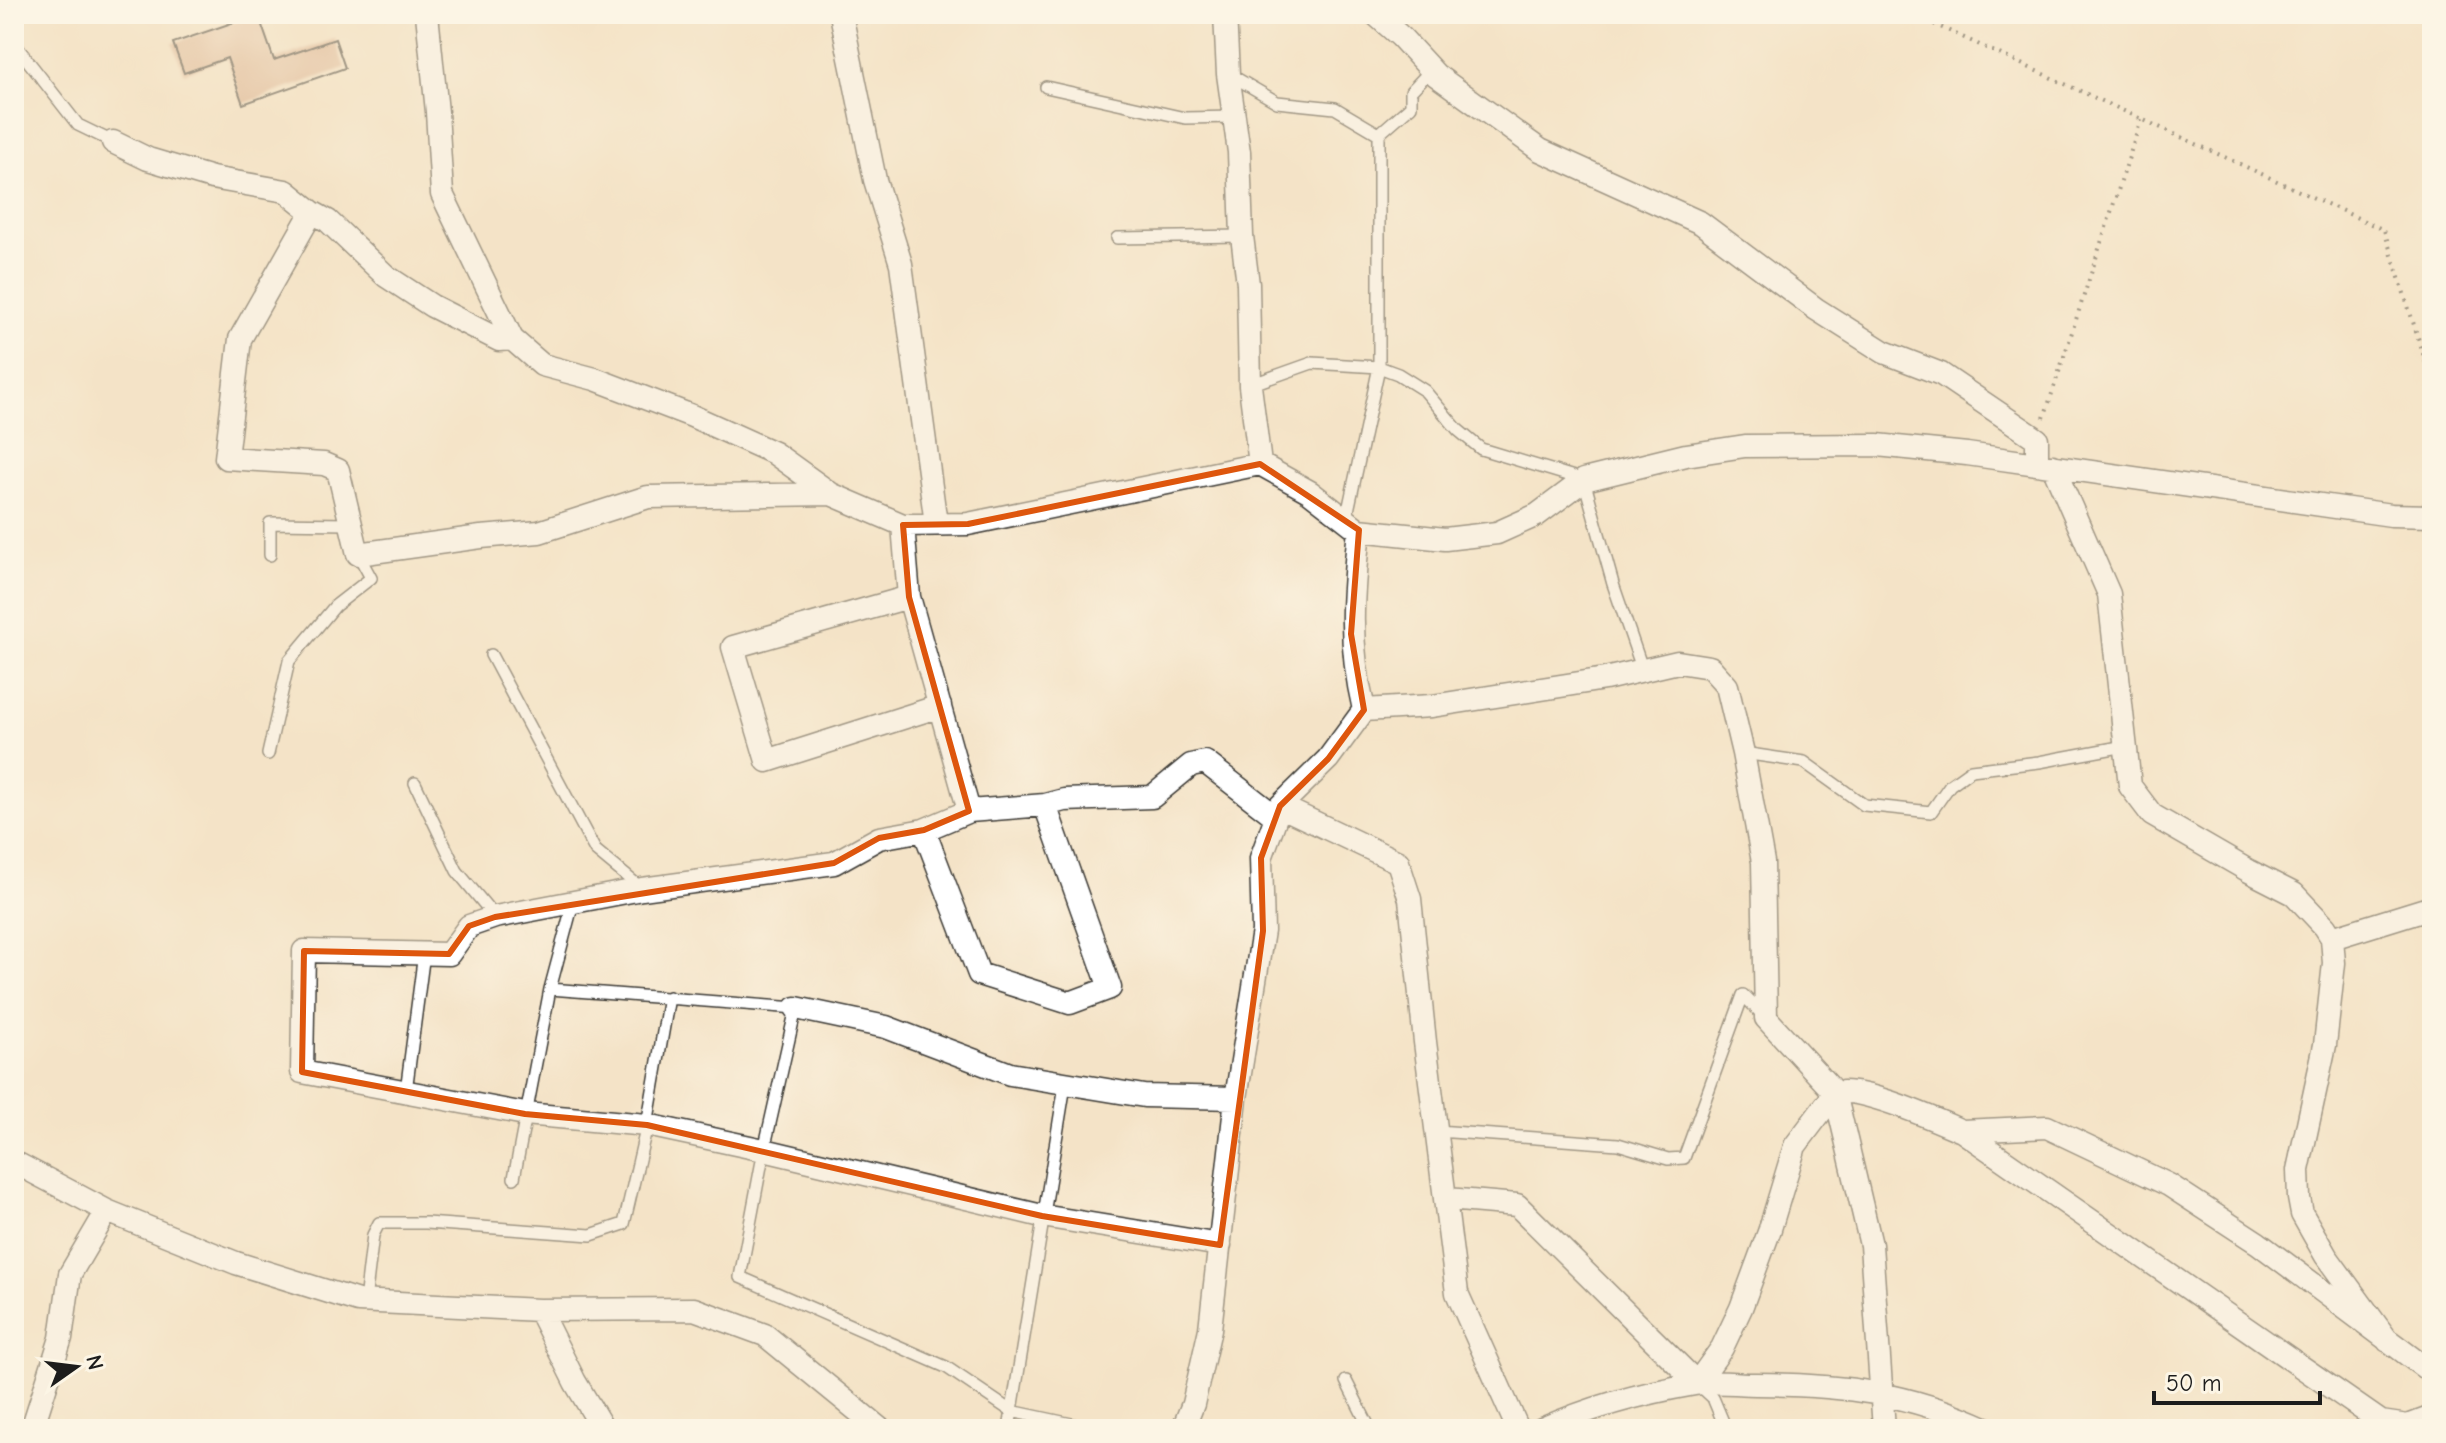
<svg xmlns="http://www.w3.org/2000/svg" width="2446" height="1443" font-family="'Comic Neue',sans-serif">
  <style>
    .building { fill: #d6a786 }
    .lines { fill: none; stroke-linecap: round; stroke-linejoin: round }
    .service-casing { stroke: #3c3a36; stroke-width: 14 }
    .minor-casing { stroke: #3c3a36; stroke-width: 25 }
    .path { stroke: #3c3a36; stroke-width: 4; stroke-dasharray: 2 6; stroke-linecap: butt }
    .service { stroke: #fff; stroke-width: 11 }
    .minor { stroke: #fff; stroke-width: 22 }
    .marked { fill: none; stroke: #de560d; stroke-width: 6; stroke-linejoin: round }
  </style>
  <rect width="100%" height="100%" fill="#fcf5e5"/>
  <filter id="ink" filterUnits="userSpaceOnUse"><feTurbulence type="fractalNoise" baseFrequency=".0125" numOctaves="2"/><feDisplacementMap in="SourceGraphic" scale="16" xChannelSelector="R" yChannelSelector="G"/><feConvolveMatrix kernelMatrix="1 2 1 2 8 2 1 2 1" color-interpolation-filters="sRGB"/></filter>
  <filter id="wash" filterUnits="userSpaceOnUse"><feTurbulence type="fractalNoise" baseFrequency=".006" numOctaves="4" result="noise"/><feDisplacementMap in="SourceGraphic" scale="32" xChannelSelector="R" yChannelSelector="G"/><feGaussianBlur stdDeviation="1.8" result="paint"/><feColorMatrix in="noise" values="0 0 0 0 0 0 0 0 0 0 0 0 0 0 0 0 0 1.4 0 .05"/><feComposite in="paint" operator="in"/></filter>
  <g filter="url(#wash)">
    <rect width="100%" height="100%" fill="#f4e3c7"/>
    <g id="blocks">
      <path class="building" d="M258 14 274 60 335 39 345 68 243 104 227 58 184 73 173 43Z"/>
    </g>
  </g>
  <g filter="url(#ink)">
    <use href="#blocks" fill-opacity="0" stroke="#3c3a36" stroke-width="2"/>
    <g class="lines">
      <defs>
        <path id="service" d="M14 43 78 125 113 142
          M1229 74 1277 102 1335 108 1379 134V367L1346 520
          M1046 87 1185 118 1234 117
          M1379 134 1411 106V91L1431 70
          M1117 238 1242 236
          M1250 385 1312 363 1379 367 1398 374 1425 391 1458 430 1481 449 1584 480 1613 584 1643 671
          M270 555V523L349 524
          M491 655 595 850 642 889
          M1743 753 1804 762 1864 805 1931 812 1950 785 1971 770 2039 762 2125 746
          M268 754 289 661 335 606 371 578 358 554
          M415 783 457 871 495 917
          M550 989 796 1008 764 1150 740 1277 946 1367 1011 1411 1095 1429
          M406 1091 424 953
          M1437 1131 1618 1144 1668 1159 1684 1158 1743 995 1763 1015
          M514 1178 550 989 573 903
          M365 1301 373 1235 379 1223H426L591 1235 624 1224 647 1125 669 997
          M1346 1381 1370 1429
          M1698 1384 1713 1398 1726 1429
          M1009 1429 1065 1085"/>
        <path id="minor" d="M427 14 437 112 442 194 512 339 542 365 595 379 692 416 774 453 831 494 903 525 968 524 1260 464 1310 492 1359 530 1445 539 1497 533 1537 515 1584 480 1686 455 1745 446 1877 445 1967 454 2391 515 2432 516
          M841 14 875 180 901 264 936 524
          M1225 14 1228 74 1239 152 1242 236 1248 284 1250 386 1260 464
          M1375 14 1401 37 1436 75 1540 150 1701 223 1816 309 1884 352 1941 374 2037 439V462
          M113 142 148 159 212 178 286 191 312 212 328 221 386 276 432 306 499 340 512 339
          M312 212 240 339 226 458 324 464 338 470 358 554 481 537 539 532 648 497 831 494
          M2053 466 2109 594 2130 786 2152 815 2249 871 2294 894 2325 927 2332 938 2334 963 2325 1045 2298 1170 2299 1198 2302 1214 2326 1256 2388 1341
          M903 525 909 597 969 811
          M1359 530C1352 598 1348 642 1364 710
          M909 597 733 647 767 761 940 706
          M1045 805 1064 800 1152 797 1191 765 1205 762 1276 817
          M1280 806 1398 862 1410 899 1425 1042 1457 1293 1518 1429
          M924 830 979 974 1070 1003 1110 988 1045 805 969 811 924 830 879 838 834 863 642 889 495 917 469 926 449 954 304 951 302 1072 525 1114 647 1125 764 1150 1042 1216 1220 1245
          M2332 938 2432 907
          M796 1008 886 1027 1010 1074 1144 1096 1236 1098
          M1962 1131 2047 1127 2169 1185 2258 1243 2432 1373
          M14 1162 107 1211 236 1263 358 1301 539 1310 694 1309 765 1335 880 1429
          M1447 1199 1517 1205 1697 1383
          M539 1310 575 1382 603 1429
          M1697 1383 1722 1348 1741 1308 1769 1232 1795 1146 1835 1093C1859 1085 1936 1120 1962 1131L2381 1422 2408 1426 2432 1417
          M32 1429 61 1338 70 1274 107 1211
          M1183 1429 1193 1404 1210 1329 1236 1098 1263 931 1261 858 1280 806 1328 759 1364 710 1432 706 1605 679 1678 662 1710 667 1727 686 1743 753 1763 862 1766 1018 1835 1093 1871 1245 1884 1429
          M1542 1429C1589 1408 1643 1393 1695 1384 1714 1380 1736 1384 1756 1384 1844 1385 1907 1392 1988 1429"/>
      </defs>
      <use href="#service" class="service-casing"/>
      <use href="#minor" class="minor-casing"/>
      <path class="path" d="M1912 14 2384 230 2432 382
        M2044 418 2141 120"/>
      <use href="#service" class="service"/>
      <use href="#minor" class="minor"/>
    </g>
  </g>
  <path d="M0 0H2446V1443H0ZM1260 464 1359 530 1351 634 1364 710 1328 759 1280 806 1261 858 1263 931 1220 1245 1042 1216 647 1125 525 1114 302 1072 304 951 449 954 469 926 495 917 834 863 879 838 924 830 969 811 909 597 903 525 968 524Z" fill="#f4e3c7" fill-opacity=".55" fill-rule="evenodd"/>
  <path class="marked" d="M1260 464 1359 530 1351 634 1364 710 1328 759 1280 806 1261 858 1263 931 1220 1245 1042 1216 647 1125 525 1114 302 1072 304 951 449 954 469 926 495 917 834 863 879 838 924 830 969 811 909 597 903 525 968 524Z"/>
  <rect width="2446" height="1443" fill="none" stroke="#fcf5e5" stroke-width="48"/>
  <g transform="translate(76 1367) rotate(76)" stroke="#fcf5e5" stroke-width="6" paint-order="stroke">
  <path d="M0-6L14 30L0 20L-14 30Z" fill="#1c1c1c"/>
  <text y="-12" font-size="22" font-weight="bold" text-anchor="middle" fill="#1c1c1c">N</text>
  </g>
  <path d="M2154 1391v12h166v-12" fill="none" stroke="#1c1c1c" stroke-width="4"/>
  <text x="2166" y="1391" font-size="24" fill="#1c1c1c" stroke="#fcf5e5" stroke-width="6" paint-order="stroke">50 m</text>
</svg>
